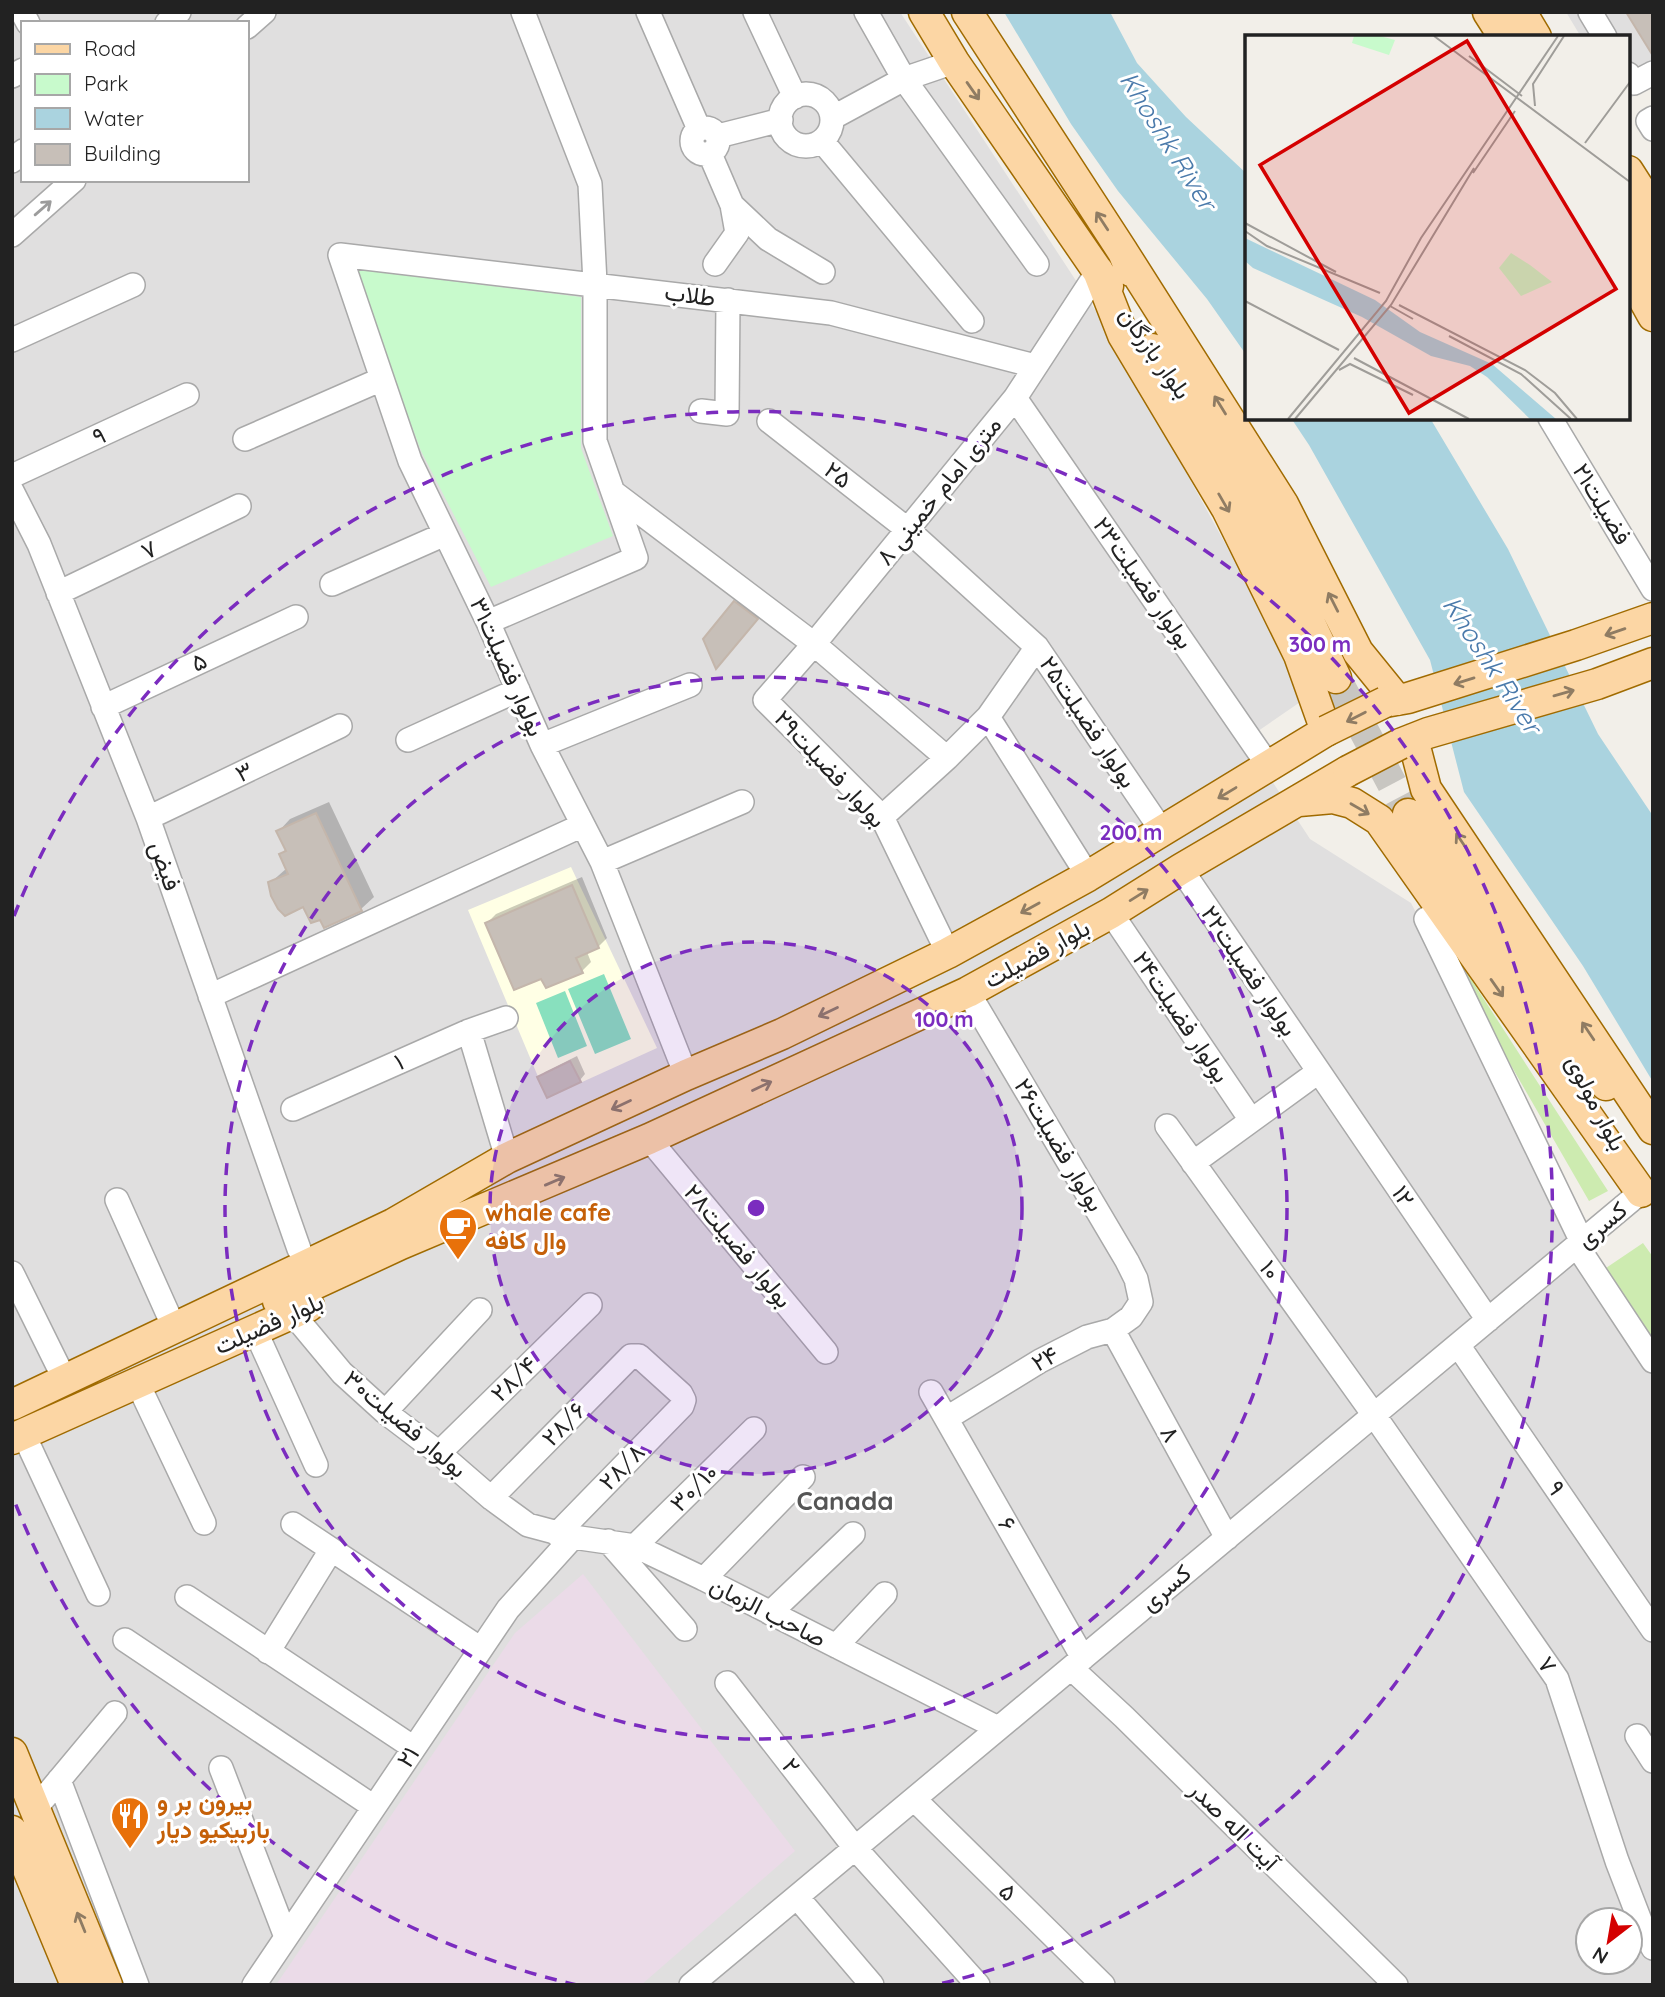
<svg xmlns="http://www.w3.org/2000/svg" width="1665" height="1997" font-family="Quicksand,Vazirmatn,sans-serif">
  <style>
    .residential { fill: #e0dfdf; fill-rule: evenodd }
    .industrial { fill: #ebdbe8 }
    .education { fill: #ffffe5 }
    .grass { fill: #cdebb0 }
    .park { fill: #c8facc }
    .pitch { fill: #88e0be }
    .water { fill: #aad3df }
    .shadow { fill: #0003 }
    .building { fill: #c7bfb8; stroke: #c4b6ab; stroke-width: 2 }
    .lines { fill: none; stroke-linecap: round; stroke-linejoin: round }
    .major-tunnel { stroke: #c8c6c1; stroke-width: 30; stroke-dasharray: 30 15; stroke-linecap: butt }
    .minor-casing { stroke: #a9a9a9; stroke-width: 26 }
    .major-casing { stroke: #a06b00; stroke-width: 33 }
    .minor { stroke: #fff; stroke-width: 23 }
    .major { stroke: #fcd6a4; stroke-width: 30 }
    .major-bridge-casing { stroke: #a06b00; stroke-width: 33; stroke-linecap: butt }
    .major-bridge { stroke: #fcd6a4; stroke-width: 30 }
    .oneway { stroke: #8f7c63 }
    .oneway2 { stroke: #9c9c9c }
    .ring { fill: none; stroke: #7b2cbf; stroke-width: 3.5; stroke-dasharray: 12 9 }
    .labels { text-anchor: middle; stroke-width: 6; stroke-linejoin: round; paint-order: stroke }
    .street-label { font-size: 24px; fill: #222; stroke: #fff }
    .food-label { font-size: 24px; font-weight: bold; fill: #c56008; stroke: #fff; text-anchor: start }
    .water-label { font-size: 26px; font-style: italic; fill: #4a7aab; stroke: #fff }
    .neighbourhood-label { font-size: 26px; font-weight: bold; fill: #555; stroke: #fff }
    .inset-road { fill: none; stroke: #9f9d99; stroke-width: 2 }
    .view { fill: #d40000; fill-opacity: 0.15; stroke: #d40000; stroke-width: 3.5 }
    .inset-edge { fill: none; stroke: #222; stroke-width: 3.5 }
    .centre { fill: #7b2cbf; stroke: #fff; stroke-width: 3.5 }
    .ring-label { font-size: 21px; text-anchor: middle; font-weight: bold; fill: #7b2cbf; stroke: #fff; stroke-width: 6; stroke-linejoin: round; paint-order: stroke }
  </style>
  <rect width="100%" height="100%" fill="#f2efe9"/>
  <path class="residential" d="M12 12H900L1105 325 1309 696 1245 740 1310 839 1411 903 1653 1369V1985H12ZM23 23H247V180H23ZM1588 1920H1630V1962H1588Z
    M1566 12H1653V86L1628 99V37H1581Z"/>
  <path class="industrial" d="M583 1574 795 1851 641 1985H276L515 1633Z"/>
  <path class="education" d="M571 867 657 1048 547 1098 468 910Z"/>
  <path class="grass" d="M1467 973 1608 1191 1589 1201 1459 975Z
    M1643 1243 1653 1257V1341L1603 1270Z"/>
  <path class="park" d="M353 269 581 297V448L613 536 491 587 421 451Z"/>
  <path class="pitch" d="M604 974 631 1039 595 1054 568 989Z
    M565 991 587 1046 558 1058 536 1003Z"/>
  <path class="water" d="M1004 12H1110L1137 63 1186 117 1247 174V356L1207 299 1118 191 1071 124Z
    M1291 418H1430L1508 549 1598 734 1653 816V1082L1583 966 1464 792 1430 660 1309 445Z"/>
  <path class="shadow" d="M745 593 766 609 725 658 736 603Z
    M329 802 374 897 361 909 325 926 320 918 270 883 287 868 281 854 286 849 278 832 290 819Z
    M582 877 607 938 598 947 587 952 591 962 582 971 542 976 487 923 496 914Z
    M577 1056 585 1074 580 1080 539 1078 545 1072Z"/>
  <path class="building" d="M1626 12H1653V56Z
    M734 601 758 619 716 669 703 639Z
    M316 813 362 911 324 928 320 920 311 923 303 907 285 916 278 909 271 896 268 882 288 874 279 854 286 851 276 831Z
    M572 885 599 948 576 958 583 973 546 988 541 979 514 990 485 923Z
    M570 1061 581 1082 547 1098 537 1077Z"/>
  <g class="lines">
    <path class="major-tunnel" d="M1336 678 1408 814"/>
    <defs>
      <path id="minor" d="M22 12 28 23
        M648 12 699 129
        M755 12 795 97
        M866 12 904 79 1037 264
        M1590 12 1605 37
        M167 23 179 12
        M247 27 264 12
        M1628 74 1634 83 1653 73
        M12 76 23 70
        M780 120a26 26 0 1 1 52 0a26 26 0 1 1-52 0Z
        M832 118 904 79 954 62
        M1653 118 1648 121 1653 129
        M692 141a13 13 0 1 1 26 0a13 13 0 1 1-26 0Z
        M718 136 781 120
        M822 141 972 321
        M710 154 732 205 768 239 823 272
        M12 161 23 151
        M12 235 74 180
        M715 264 737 233 732 205
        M12 340 133 285
        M1015 398 1270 768
        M701 411 727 414 728 300
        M1550 418 1653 589
        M769 421 907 529 1037 647 1162 831
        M245 439 382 379
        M12 476 187 395
        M12 491 39 544 148 818 299 1249
        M613 492 814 644 947 758
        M332 584 445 534
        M58 593 239 506
        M488 622 636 558 595 441V283L590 184 523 12
        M103 707 296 617
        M988 717 1088 876
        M408 740 518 690
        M542 745 690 685
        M882 817 947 758 988 717 1037 647
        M148 818 340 726
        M602 862 742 802
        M1181 869 1488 1320
        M1111 913 1251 1120
        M1426 919 1582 1242
        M948 953 882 817 765 700 814 644 1015 398 1098 271
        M210 996 583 825
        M469 1031 507 1158
        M686 1075 602 862 542 745 488 622 410 461 340 255 831 313 1035 366
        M293 1109 469 1031 506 1018
        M1167 1126 1374 1415 1557 1679 1617 1861 1644 1931 1653 1948
        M649 1139 826 1352
        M1193 1163 1318 1072
        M117 1200 168 1314
        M1577 1246 1653 1361
        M12 1273 58 1366
        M292 1313 342 1373 385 1412 439 1453 491 1498 528 1525 573 1537 635 1546 704 1579 998 1728
        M255 1330 316 1465
        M1113 1330 1227 1538
        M1458 1345 1653 1630
        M137 1382 204 1523
        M931 1392 1083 1658
        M385 1412 480 1310
        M947 1418 1040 1361 1087 1337 1113 1330 1131 1317 1141 1302 1136 1279 1127 1261 968 992
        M23 1433 98 1594
        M439 1453 590 1305
        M491 1498 631 1356H639L681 1394 684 1400 682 1406 557 1534
        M293 1524 481 1649
        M608 1541 685 1629
        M635 1546 754 1429
        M704 1579 803 1477
        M187 1597 414 1748
        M770 1613 853 1534
        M125 1640 374 1807
        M836 1646 885 1594
        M268 1652 331 1550
        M1071 1668 1124 1717 1396 1985
        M727 1683 855 1848 978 1985
        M1637 1736 1653 1761
        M221 1768 286 1937
        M59 1780 137 1985
        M914 1799 1103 1985
        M35 1809 115 1713
        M797 1897 872 1985
        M254 1985 508 1609 573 1537
        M691 1985 1641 1192"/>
      <path id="major" d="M924 12 954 62 1108 286
        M967 12 1123 252 1131 271
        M1488 12 1504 37
        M1521 12 1536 37
        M1628 171 1653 210
        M1628 206 1653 247
        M1628 236 1653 279
        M1123 252 1283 504 1358 652 1397 700
        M1628 271 1653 316
        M1152 349 1198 414 1250 498 1336 678
        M1385 702 1408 698 1576 645 1653 618
        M1413 739 1426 789 1653 1129
        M1400 744 1428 733 1597 684 1653 663
        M1299 801 1333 798 1352 803 1379 820 1641 1192
        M1408 814 1564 1040 1606 1085
        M278 1301 401 1244 649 1139 968 992 1111 913 1181 869 1348 771
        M12 1405 393 1224 507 1158 686 1075 782 1034 948 953 1088 876 1326 731 1299 655 1227 509 1123 335 1098 271
        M12 1439 309 1306
        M12 1753 107 1985
        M12 1831 76 1985"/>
    </defs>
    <use href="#minor" class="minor-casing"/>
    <use href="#major" class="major-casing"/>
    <use href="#minor" class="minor"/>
    <use href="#major" class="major"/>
    <defs>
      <path id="major-bridge" d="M1326 731 1385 702
        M1348 771 1400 744"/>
    </defs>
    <use href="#major-bridge" class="major-bridge-casing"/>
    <use href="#major-bridge" class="major-bridge"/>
  </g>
  <defs><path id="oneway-shaft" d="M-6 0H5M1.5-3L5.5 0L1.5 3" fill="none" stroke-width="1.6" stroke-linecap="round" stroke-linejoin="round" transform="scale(1.75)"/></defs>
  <g class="oneway">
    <use href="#oneway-shaft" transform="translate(973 91) rotate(55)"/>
    <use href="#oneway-shaft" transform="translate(1102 221) rotate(-123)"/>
    <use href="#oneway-shaft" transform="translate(1220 405) rotate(-122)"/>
    <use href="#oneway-shaft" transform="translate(1224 503) rotate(60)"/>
    <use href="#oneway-shaft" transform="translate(1333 602) rotate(-117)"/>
    <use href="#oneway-shaft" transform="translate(1615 632) rotate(161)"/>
    <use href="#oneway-shaft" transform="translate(1464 681) rotate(163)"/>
    <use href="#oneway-shaft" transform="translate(1564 693) rotate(-16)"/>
    <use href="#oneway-shaft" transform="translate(1356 717) rotate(153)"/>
    <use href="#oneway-shaft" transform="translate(1227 793) rotate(149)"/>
    <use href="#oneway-shaft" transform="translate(1360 809) rotate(30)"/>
    <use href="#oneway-shaft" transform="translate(1462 842) rotate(-124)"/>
    <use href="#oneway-shaft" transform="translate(1139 895) rotate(-32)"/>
    <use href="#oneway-shaft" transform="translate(1030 908) rotate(151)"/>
    <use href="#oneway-shaft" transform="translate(1497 988) rotate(55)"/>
    <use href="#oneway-shaft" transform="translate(828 1012) rotate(154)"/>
    <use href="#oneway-shaft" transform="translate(1588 1031) rotate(-124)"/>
    <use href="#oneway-shaft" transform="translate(762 1086) rotate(-25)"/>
    <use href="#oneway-shaft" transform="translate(621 1105) rotate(155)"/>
    <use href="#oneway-shaft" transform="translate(555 1181) rotate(-23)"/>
    <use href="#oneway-shaft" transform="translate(81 1922) rotate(-112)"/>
  </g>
  <use class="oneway2" href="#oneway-shaft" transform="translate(43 208) rotate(-41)"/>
  <circle cx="756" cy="1208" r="266" fill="#7b2cbf" fill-opacity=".12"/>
  <g class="ring">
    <circle cx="756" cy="1208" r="266"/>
    <circle cx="756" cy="1208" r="531"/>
    <path d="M577 1985A797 797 0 0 1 14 1500M14 916A797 797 0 1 1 935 1985"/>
  </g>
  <defs>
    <symbol id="cafe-pin" viewBox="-11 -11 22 30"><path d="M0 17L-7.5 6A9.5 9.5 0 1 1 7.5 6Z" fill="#e8710a" stroke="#fff"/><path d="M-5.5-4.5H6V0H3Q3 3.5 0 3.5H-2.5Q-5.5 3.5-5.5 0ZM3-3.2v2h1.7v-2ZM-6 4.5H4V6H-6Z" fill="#fff"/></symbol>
    <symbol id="restaurant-pin" viewBox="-11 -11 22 30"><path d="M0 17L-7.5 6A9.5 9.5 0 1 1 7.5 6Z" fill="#e8710a" stroke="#fff"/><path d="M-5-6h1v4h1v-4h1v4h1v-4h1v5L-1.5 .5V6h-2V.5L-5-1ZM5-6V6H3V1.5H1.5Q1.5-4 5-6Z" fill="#fff"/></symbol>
  </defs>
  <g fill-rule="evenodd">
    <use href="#cafe-pin" x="436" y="1205" width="44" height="60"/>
    <use href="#restaurant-pin" x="108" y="1794" width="44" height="60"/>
  </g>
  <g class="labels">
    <g class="street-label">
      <text transform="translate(690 295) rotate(7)" y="8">طلاب</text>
      <text transform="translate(1155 353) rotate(55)" y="8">بلوار بازرگان</text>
      <text transform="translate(99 436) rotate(-25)" y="8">۹</text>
      <text transform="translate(838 475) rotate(38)" y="8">۲۵</text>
      <text transform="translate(939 491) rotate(-51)" y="8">۸ متری امام خمینی</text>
      <text transform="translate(1602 504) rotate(59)" y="8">فضیلت۲۱</text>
      <text transform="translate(149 550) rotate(-26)" y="8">۷</text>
      <text transform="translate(1143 583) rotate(55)" y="8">بولوار فضیلت۲۳</text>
      <text transform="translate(199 662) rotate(-25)" y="8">۵</text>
      <text transform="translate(507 667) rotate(66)" y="8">بولوار فضیلت۳۱</text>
      <text transform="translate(1088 722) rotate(56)" y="8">بولوار فضیلت۲۵</text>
      <text transform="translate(830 769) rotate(47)" y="8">بولوار فضیلت۲۹</text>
      <text transform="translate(244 772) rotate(-26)" y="8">۳</text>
      <text transform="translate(165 866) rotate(71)" y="8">فیض</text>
      <text transform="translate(1037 954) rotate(-29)" y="8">بلوار فضیلت</text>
      <text transform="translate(1249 971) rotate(56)" y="8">بولوار فضیلت۲۲</text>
      <text transform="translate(1181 1017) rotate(56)" y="8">بولوار فضیلت۲۴</text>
      <text transform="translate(399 1062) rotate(-24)" y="8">۱</text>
      <text transform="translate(1596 1103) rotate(63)" y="8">بلوار مولوی</text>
      <text transform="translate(1059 1145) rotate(59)" y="8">بولوار فضیلت۲۶</text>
      <text transform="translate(1403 1196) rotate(56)" y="8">۱۲</text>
      <text transform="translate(1602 1225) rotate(-40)" y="8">کسری</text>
      <text transform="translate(738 1246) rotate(50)" y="8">بولوار فضیلت۲۸</text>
      <text transform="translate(1270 1270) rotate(54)" y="8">۱۰</text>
      <text transform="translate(269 1324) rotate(-24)" y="8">بلوار فضیلت</text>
      <text transform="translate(1045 1359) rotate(-29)" y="8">۲۴</text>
      <text transform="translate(514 1379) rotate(-44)" y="8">۲۸/۴</text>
      <text transform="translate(405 1424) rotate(40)" y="8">بولوار فضیلت۳۰</text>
      <text transform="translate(564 1424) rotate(-46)" y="8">۲۸/۶</text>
      <text transform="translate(1170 1434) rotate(61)" y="8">۸</text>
      <text transform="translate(622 1467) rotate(-46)" y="8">۲۸/۸</text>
      <text transform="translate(694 1488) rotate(-45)" y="8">۳۰/۱۰</text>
      <text transform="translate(1556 1488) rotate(56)" y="8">۹</text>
      <text transform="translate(1007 1524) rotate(60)" y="8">۶</text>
      <text transform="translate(1166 1588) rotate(-40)" y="8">کسری</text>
      <text transform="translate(768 1612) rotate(27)" y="8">صاحب الزمان</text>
      <text transform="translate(1547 1665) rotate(56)" y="8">۷</text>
      <text transform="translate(408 1757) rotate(-56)" y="8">۲۱</text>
      <text transform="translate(791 1766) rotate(52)" y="8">۲</text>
      <text transform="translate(1234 1826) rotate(45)" y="8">آیت اله صدر</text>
      <text transform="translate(1008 1892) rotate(45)" y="8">۵</text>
    </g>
    <g class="food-label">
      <text x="485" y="1221">whale cafe<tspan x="485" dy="28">وال کافه</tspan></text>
      <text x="157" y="1810">بیرون بر و<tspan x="157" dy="28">باربیکیو دیار</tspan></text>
    </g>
    <g class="water-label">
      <text transform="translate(1168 141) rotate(58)" y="9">Khoshk River</text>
      <text transform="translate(1492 665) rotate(57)" y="9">Khoshk River</text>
    </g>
    <g class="neighbourhood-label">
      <text x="845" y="1510">Canada</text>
    </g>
  </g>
  <g transform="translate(1245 35)">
    <rect width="385" height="385" fill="#f2efe9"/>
    <path d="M109 1H135L150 5 144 20 107 8ZM266 218 285 230 307 247 276 261 254 233Z" fill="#c8facc"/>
    <path d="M0 203 130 265 175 297 247 329 311 384H285L242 342 225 331 186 321 117 282 8 233 0 226Z" fill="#aad3df"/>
    <path class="inset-road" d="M189 1 385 147M224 21 277 61M290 71 288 49 319 1M340 108 385 47M228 138 270 76M0 188 91 237M0 196 22 211 135 258M0 266 94 315M154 270 280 335 310 358 332 384M145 271 168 284M204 301 276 339 326 384M109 323 224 384M94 335 105 329 168 360M43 384 141 266 176 203 313 1M50 384 146 270 229 133"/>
    <path class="view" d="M222 6 371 254 164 378 15 130Z"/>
    <rect width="385" height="385" class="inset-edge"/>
  </g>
  <circle cx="756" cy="1208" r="10" class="centre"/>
  <g class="ring-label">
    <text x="1320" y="652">300 m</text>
    <text x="1131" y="840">200 m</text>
    <text x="944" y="1027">100 m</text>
  </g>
  <rect width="1665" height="1997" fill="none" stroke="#222222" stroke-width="28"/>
  <rect x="21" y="21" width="228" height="161" fill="#ffffff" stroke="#a7a7a7" stroke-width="2"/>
  <rect x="35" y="44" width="35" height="10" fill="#fcd6a4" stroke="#a7a7a7" stroke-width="2"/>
  <text x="84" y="56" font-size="21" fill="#222222">Road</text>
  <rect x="35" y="74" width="35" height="21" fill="#c8facc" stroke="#a7a7a7" stroke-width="2"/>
  <text x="84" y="91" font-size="21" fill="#222222">Park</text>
  <rect x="35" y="108" width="35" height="21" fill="#aad3df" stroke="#a7a7a7" stroke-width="2"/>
  <text x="84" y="126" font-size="21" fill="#222222">Water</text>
  <rect x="35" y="144" width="35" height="21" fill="#c7bfb8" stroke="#a7a7a7" stroke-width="2"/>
  <text x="84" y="161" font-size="21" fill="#222222">Building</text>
  <g transform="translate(1609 1941) rotate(211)"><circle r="33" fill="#ffffff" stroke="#a7a7a7" stroke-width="2"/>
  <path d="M0-5L12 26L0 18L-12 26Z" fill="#d40000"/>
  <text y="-10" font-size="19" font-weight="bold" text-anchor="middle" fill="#222222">N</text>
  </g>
</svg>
